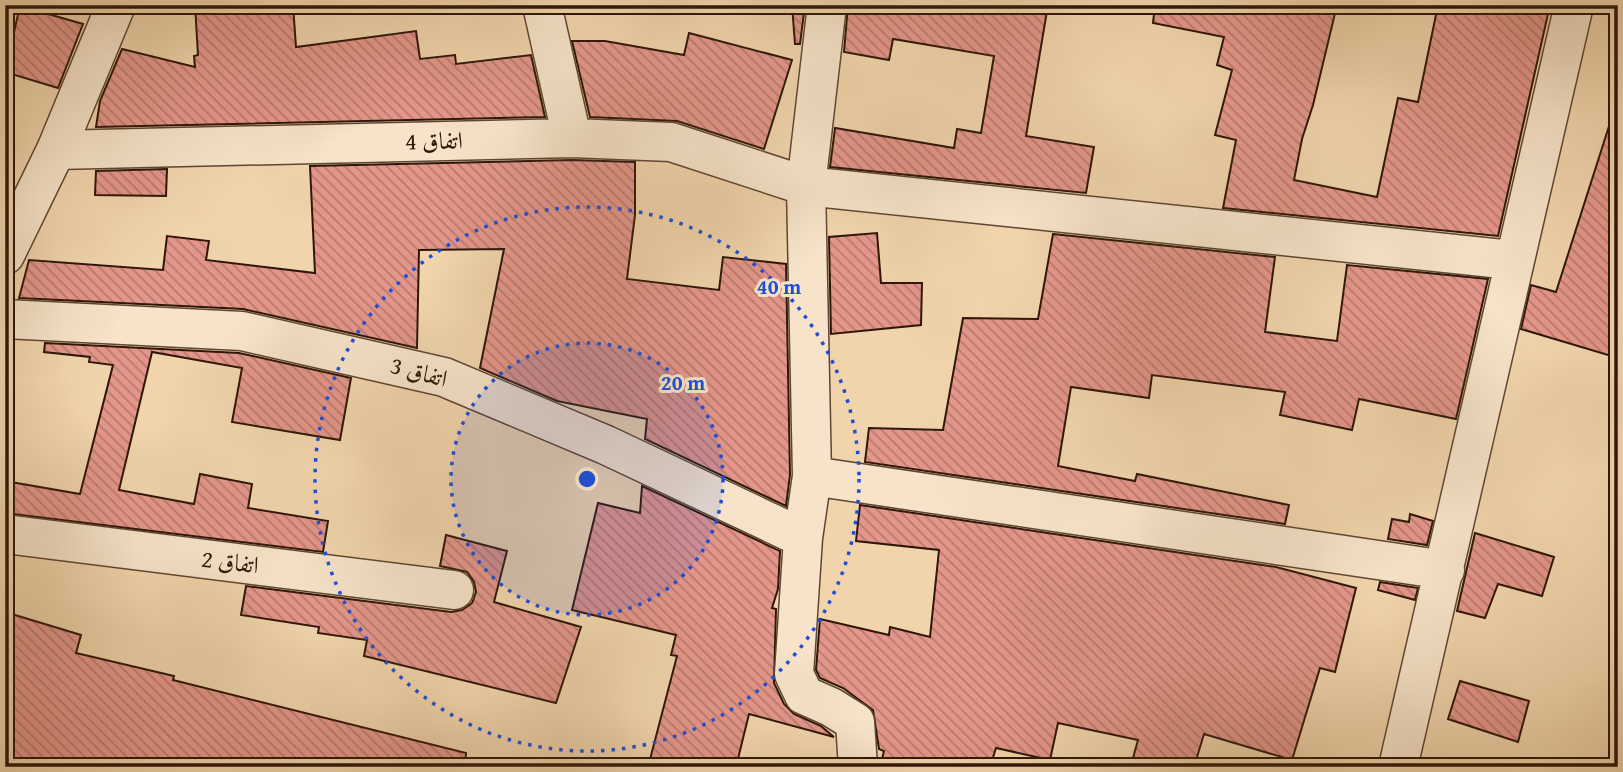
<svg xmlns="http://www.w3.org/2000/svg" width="1623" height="772" font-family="'Gentium Book Plus',Amiri,serif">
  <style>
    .building { fill: url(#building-back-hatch); stroke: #2e1709; stroke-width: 2 }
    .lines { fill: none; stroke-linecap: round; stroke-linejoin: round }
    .minor-casing { stroke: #5f4632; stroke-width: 41 }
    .minor { stroke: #f6e3c9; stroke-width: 38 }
    .ring { fill: none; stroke: #1d4ed8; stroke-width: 3.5; stroke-dasharray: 3.5 7 }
    .labels { text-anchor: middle; stroke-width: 6; stroke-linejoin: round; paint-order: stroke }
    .street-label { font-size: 24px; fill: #2e1709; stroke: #f6e3c9 }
    .centre { fill: #1d4ed8; stroke: #f6e3c9; stroke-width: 3.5 }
    .ring-label { font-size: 21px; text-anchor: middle; font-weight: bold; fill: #1d4ed8; stroke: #f6e3c9; stroke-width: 6; stroke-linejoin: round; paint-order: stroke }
  </style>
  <defs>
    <pattern id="building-back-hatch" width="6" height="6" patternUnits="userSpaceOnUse" patternTransform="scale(1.75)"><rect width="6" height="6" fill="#e4968a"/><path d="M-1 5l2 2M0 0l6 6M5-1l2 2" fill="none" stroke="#b9796f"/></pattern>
  </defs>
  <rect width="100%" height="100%" fill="#f1d4ac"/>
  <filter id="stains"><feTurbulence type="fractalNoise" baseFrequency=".00286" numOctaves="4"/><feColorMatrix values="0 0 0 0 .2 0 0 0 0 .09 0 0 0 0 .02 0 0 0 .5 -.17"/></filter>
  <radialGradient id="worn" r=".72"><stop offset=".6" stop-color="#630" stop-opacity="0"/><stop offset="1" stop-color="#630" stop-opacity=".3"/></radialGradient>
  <path class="building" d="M195 5H293L296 47 416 31 420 59 455 55 456 64 531 55 545 117 96 127 100 101 122 49 195 67 194 56 198 55Z
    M792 5H805L800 44H795Z
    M848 5H1048L1026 136 1094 147 1086 193 830 167 835 128 954 148 957 129 981 133 994 56 893 39 889 60 844 52Z
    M1155 5H1337L1313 105 1302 139 1294 180 1377 197 1398 98 1418 102 1438 5H1550L1498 236 1223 208 1236 140 1215 135 1232 70 1217 65 1224 37 1153 23Z
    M20 6 83 24 58 88 5 72V30L14 32Z
    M689 33 792 60 764 149 677 121 590 117 572 41H605L684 55Z
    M1610 123 1618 124V358L1521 329 1531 285 1556 292Z
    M572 160 635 162V215L627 279 719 290 723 257 786 264 790 475 786 506 645 439 647 419 557 401 480 368 504 249 419 250 417 348 243 309 19 298 29 260 163 270 167 236 209 241 206 260 315 273 310 166Z
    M167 169 166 196 95 195 96 171Z
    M877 233 881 283H922L921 325 831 334 829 237Z
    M1053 234 1275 257 1265 332 1337 341 1347 265 1488 279 1456 419 1359 399 1352 430 1280 415 1285 392 1152 375 1149 398 1071 387 1058 466 1135 481 1137 474 1289 505 1285 524 865 462 869 428 943 430 963 318 1038 319Z
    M45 343 239 353 351 378 340 440 232 422 242 368 152 352 119 490 194 504 200 474 252 484 248 508 328 521 323 552 5 513V481L80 494 113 365 89 362 90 357 44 352Z
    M642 486 780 551 778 589 772 608 776 609 774 683 784 704 794 714 821 726 834 737 749 714 736 767H648L677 656 671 655 676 635 572 610 598 503 640 513Z
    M860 505 1276 567 1356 588 1335 672 1320 668 1292 760 1204 734 1194 767H1162L1133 758 1138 740 1058 723 1050 760 996 748 990 767H880L884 751 879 749 873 710 843 688 820 678 816 670 820 619 889 635 890 627 930 637 939 550 856 541Z
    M1410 514 1433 521 1427 545 1388 539 1392 519 1409 522Z
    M1475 533 1554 557 1542 596 1498 584 1485 618 1457 611Z
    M446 535 507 551 494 602 581 627 556 703 364 656 367 640 318 633 319 627 241 615 246 586 451 612 462 610 472 603 476 592 474 582 467 572 440 566Z
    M1380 582 1418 588 1415 600 1378 590Z
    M5 612 81 635 76 653 174 676 173 680 466 753 465 767H265L229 758 227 767H5Z
    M1460 681 1529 701 1518 742 1448 719Z"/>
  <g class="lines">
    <defs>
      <path id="minor" d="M542 5 572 138
        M827 5 806 186 812 476 803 538 794 674 804 695 831 707 855 722 858 767
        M56 150 572 138 671 142 806 186 1512 260
        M5 255 56 150 116 5
        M5 319 242 331 444 377 606 445 803 538
        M812 476 1445 570
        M5 534 454 590
        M1398 767C1459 513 1513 259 1574 5"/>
    </defs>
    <use href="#minor" class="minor-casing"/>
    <use href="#minor" class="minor"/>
  </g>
  <circle cx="587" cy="479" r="136" fill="#1d4ed8" fill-opacity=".12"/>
  <g class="ring">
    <circle cx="587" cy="479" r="136"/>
    <circle cx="587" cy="479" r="272"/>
  </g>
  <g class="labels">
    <g class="street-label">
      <text transform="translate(434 141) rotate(-1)" y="8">اتفاق 4</text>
      <text transform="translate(419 372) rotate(15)" y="8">اتفاق 3</text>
      <text transform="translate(230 562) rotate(7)" y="8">اتفاق 2</text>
    </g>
  </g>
  <circle cx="587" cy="479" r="10" class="centre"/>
  <g class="ring-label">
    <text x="779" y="294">40 m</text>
    <text x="683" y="390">20 m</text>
  </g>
  <rect width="1623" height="772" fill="none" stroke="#f1d4ac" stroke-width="28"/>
  <rect x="7" y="7" width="1609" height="758" fill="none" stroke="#2e1709" stroke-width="3.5"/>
  <rect x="14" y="14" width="1595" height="744" fill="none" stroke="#2e1709" stroke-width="2"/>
  <rect width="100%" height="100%" filter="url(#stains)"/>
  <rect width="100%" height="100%" fill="url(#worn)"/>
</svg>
